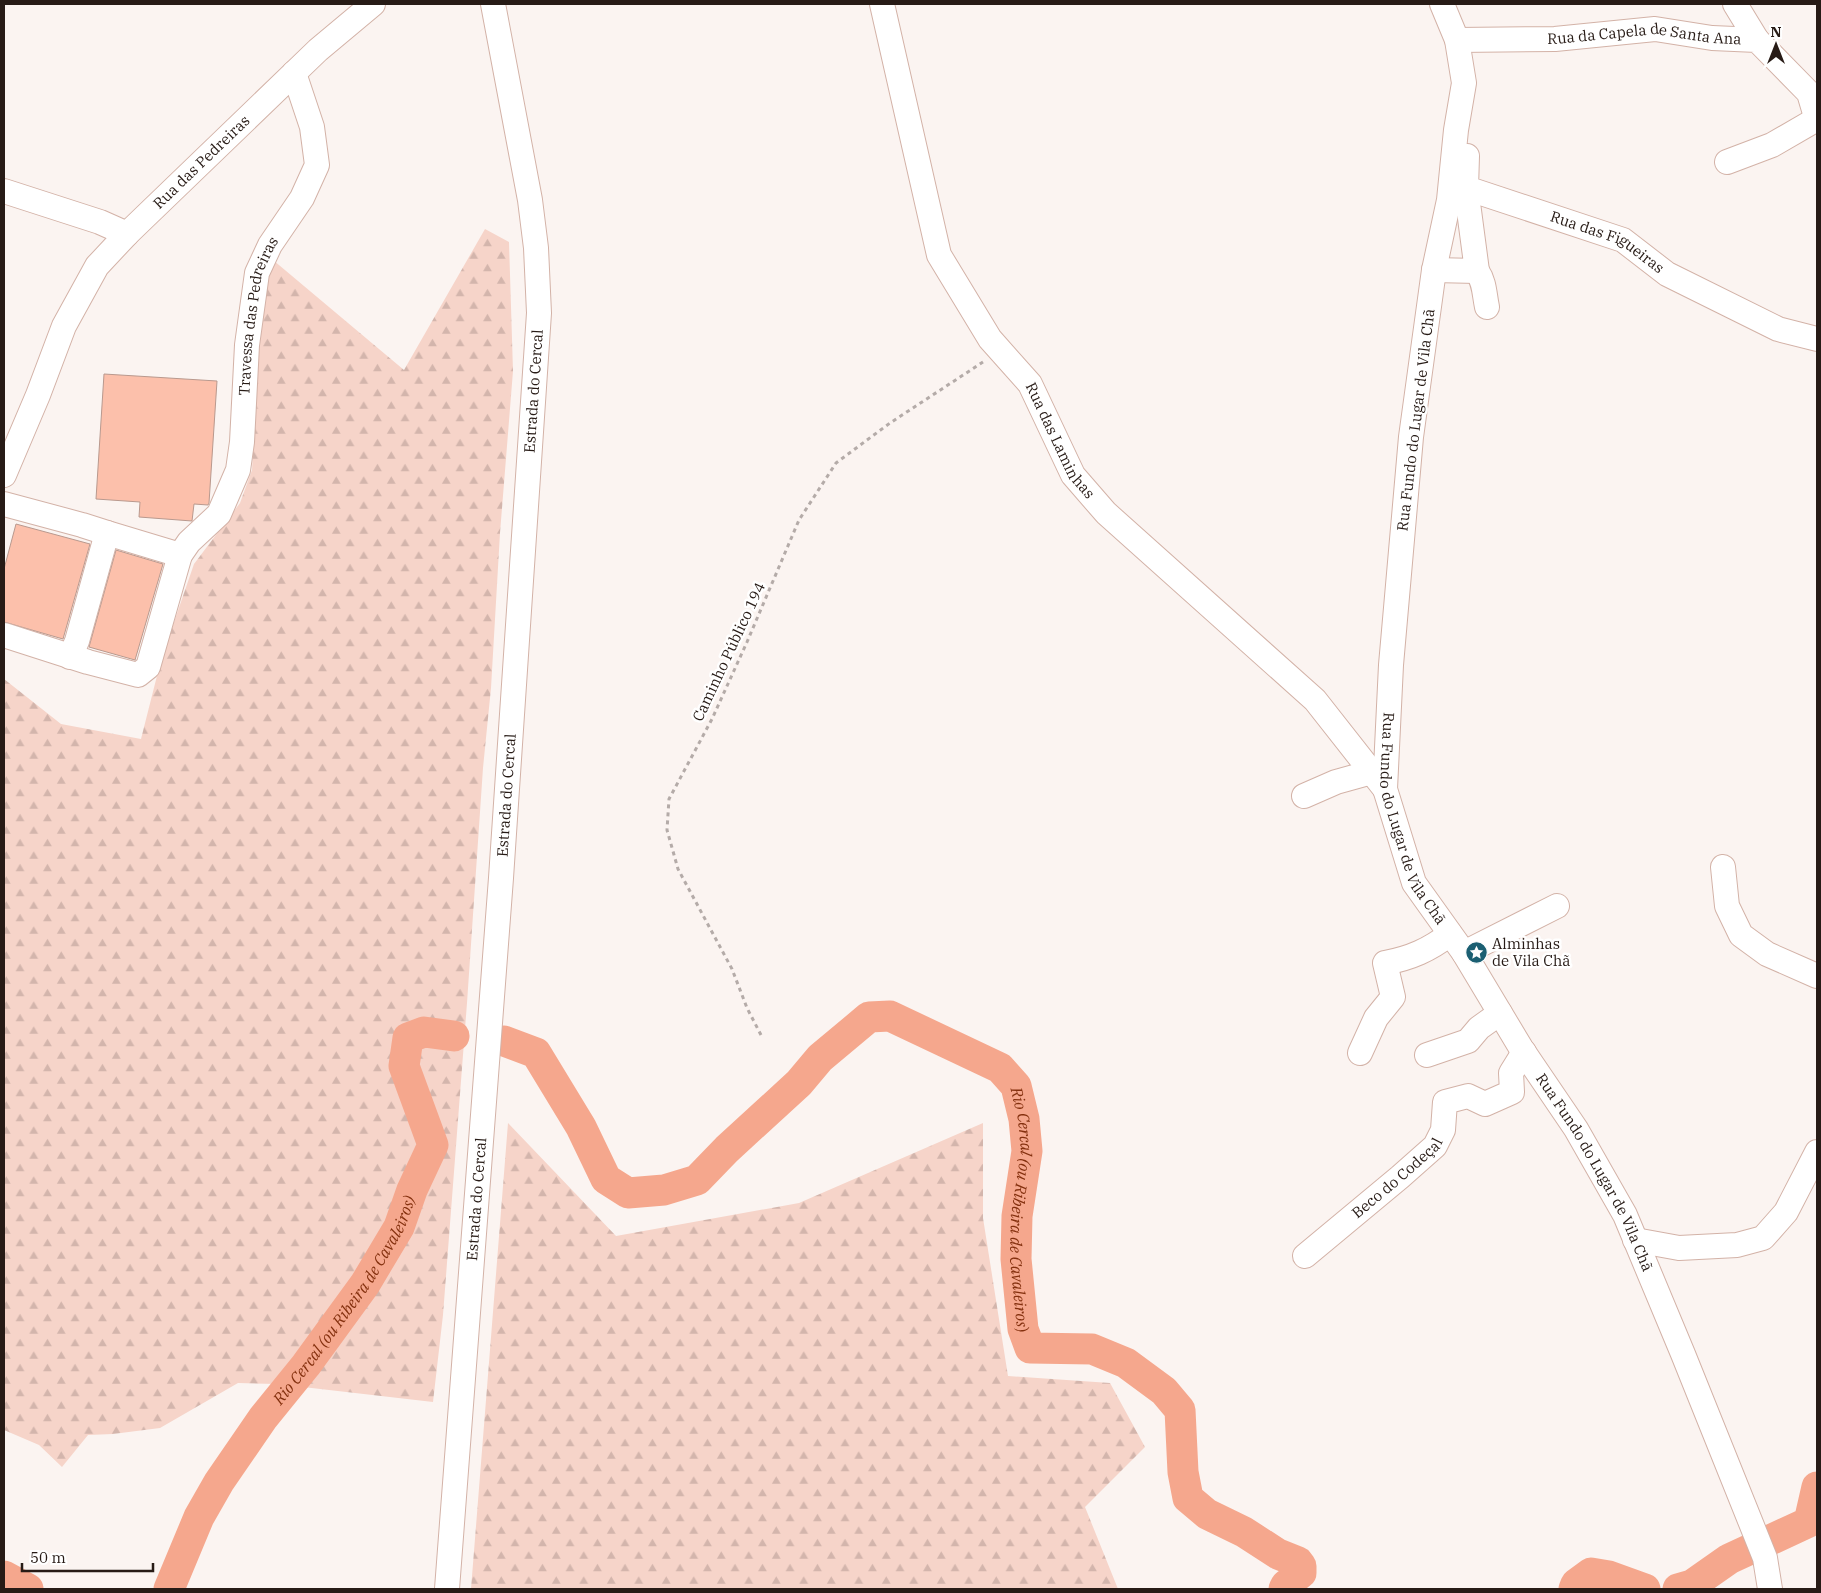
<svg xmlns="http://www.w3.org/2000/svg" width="1821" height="1593" font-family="'IBM Plex Serif',serif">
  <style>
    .forest { fill: url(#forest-firs) }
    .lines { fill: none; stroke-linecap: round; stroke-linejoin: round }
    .river { stroke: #f5a78d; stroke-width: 31 }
    .building { fill: #fcc0ab; stroke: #b9998e }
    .minor-casing { stroke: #d3b2a7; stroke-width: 26 }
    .path { stroke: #b4aba8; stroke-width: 3; stroke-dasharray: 4 4; stroke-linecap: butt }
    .minor { stroke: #fff; stroke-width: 24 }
    .labels { text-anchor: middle; stroke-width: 5; stroke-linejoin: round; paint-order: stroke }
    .street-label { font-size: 15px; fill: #271b16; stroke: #fff }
    .poi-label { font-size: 15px; fill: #271b16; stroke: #fff; text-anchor: start }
    .water-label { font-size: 16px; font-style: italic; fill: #84300e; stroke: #fff }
  </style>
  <defs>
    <pattern id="forest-firs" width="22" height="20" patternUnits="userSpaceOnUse" patternTransform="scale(1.25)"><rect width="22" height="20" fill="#f6d4c9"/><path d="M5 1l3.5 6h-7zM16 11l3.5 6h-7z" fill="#d3b5ac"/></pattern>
  </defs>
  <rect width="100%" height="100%" fill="#fbf4f1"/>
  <path class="forest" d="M485 229 509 242 513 371 500 533 491 688 483 768 467 1003 443 1315 433 1402 277 1384 238 1383 160 1428 113 1434 88 1435 62 1467 39 1445 4 1430V679L61 724 141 739 161 660 194 564 240 503 252 470 260 332 261 284 273 260 404 370Z
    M508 1123 616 1236 799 1203 983 1123V1218L1008 1376 1110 1383 1145 1447 1085 1507 1118 1589H471Z"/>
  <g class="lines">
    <g class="river">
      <path id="s1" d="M504 1041 536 1053 581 1127 606 1179 628 1193 664 1190 697 1180 727 1149 799 1083 820 1058 869 1017 890 1016 1000 1068 1016 1086 1024 1119 1027 1151 1017 1216 1016 1259 1023 1329 1030 1348 1092 1349 1126 1363 1164 1391 1180 1410 1183 1472 1188 1498 1207 1514 1244 1532 1278 1554 1298 1562 1301 1566V1573L1286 1585 1284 1589"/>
      <path d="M4 1576 28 1589"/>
      <path id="s2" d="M169 1589 199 1517 219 1482 263 1418 306 1365 365 1284 399 1227 412 1190 433 1145 404 1066 408 1038 424 1032 454 1036"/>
      <path d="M1574 1589 1576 1584 1591 1573 1609 1576 1645 1589"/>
      <path d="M1678 1589 1692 1585 1729 1559 1809 1522 1817 1487"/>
    </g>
  </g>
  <path class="building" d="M104 374 217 381 209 503 208 505 194 504 192 521 139 517 140 502 96 499Z
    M16 524 90 544 63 639 4 622V569Z
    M116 550 163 564 135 660 89 647Z"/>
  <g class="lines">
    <defs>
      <g id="minor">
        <path id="s3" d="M882 4 939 255 990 339 1030 384 1073 475 1106 513 1315 700 1385 789"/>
        <path id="s4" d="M1442 4 1457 40 1464 83 1456 130 1449 200 1434 270 1411 437 1391 665 1385 789 1414 883 1464 953 1521 1048 1576 1129 1625 1215 1683 1354 1765 1558 1770 1589"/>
        <path d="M1735 4 1757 40"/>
        <path id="s5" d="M1457 40 1555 39 1655 29 1712 38 1757 40 1809 93 1817 120"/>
        <path id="s6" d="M1467 156 1466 188 1623 240 1667 274 1778 329 1817 339"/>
        <path d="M1727 162 1772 145 1817 119"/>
        <path id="s7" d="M4 191 100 222 127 234 318 50 373 4"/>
        <path d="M1434 270 1477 271 1466 188"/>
        <path d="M1477 271C1485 283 1484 293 1487 307"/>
        <path d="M4 475 38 395 64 326 97 266 127 234"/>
        <path d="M4 504 82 525 107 533 77 641 70 657"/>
        <path d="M107 533 180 555"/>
        <path id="s8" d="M4 635 88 662 138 675 148 667 180 555 189 542 219 514 238 470 242 442 247 345 257 273 270 245 302 198 317 165 312 127 294 73"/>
        <path d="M1304 796 1336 782 1372 772"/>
        <path d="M1723 867 1727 906 1741 935 1767 954 1817 976"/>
        <path d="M1464 953 1557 906"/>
        <path d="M1360 1053 1376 1018 1393 997 1385 963C1411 958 1429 950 1450 934"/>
        <path d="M1427 1055 1468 1041 1479 1028 1500 1013"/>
        <path d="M1635 1240 1679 1248 1737 1245 1763 1238 1786 1212 1817 1152"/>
        <path id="s9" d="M1305 1256 1400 1177 1435 1146 1443 1130 1445 1102 1468 1096 1485 1104 1512 1092 1511 1073 1524 1052"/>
        <path id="s10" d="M447 1589 501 878 539 313 536 248 530 200 493 4"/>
      </g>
    </defs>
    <use href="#minor" class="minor-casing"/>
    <path class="path" d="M761 1035 747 1008 732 969 678 869 667 830 669 799 712 719 747 642 799 520 836 463 890 423 983 362"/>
    <use href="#minor" class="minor"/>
  </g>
  <defs>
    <symbol id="sight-disc" viewBox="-11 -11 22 22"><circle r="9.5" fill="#1b5f72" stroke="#fff"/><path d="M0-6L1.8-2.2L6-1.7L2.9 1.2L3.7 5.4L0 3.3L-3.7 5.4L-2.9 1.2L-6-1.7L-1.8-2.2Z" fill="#fff"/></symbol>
  </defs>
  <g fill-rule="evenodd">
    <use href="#sight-disc" x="1464" y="940" width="25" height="25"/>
  </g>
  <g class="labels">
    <g class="street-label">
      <text dy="5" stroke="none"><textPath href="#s5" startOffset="188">Rua da Capela de Santa Ana</textPath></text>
      <text dy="5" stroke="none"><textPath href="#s7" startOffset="234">Rua das Pedreiras</textPath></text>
      <text dy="5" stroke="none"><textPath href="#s6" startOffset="184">Rua das Figueiras</textPath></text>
      <text dy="5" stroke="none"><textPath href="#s8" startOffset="530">Travessa das Pedreiras</textPath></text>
      <text dy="5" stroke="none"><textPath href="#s10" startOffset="1201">Estrada do Cercal</textPath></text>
      <text transform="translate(1416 420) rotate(-83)" y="5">Rua Fundo do Lugar de Vila Chã</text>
      <text dy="5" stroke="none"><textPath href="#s3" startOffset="480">Rua das Laminhas</textPath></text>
      <text transform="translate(729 652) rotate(-65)" y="5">Caminho Público 194</text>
      <text dy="5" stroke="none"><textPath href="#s10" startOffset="796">Estrada do Cercal</textPath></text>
      <text dy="5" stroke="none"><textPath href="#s4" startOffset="829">Rua Fundo do Lugar de Vila Chã</textPath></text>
      <text dy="5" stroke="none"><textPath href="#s4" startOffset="1234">Rua Fundo do Lugar de Vila Chã</textPath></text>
      <text dy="5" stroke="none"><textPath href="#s9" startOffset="121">Beco do Codeçal</textPath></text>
      <text dy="5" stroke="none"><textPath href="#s10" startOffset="391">Estrada do Cercal</textPath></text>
    </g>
    <g class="poi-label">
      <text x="1492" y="949">Alminhas<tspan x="1492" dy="17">de Vila Chã</tspan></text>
    </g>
    <g class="water-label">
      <text dy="6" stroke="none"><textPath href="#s1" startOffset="804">Rio Cercal (ou Ribeira de Cavaleiros)</textPath></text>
      <text dy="6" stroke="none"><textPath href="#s2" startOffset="340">Rio Cercal (ou Ribeira de Cavaleiros)</textPath></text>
    </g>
  </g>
  <rect width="1821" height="1593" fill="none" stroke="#271b16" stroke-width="10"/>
  <g transform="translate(1776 45)" stroke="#ffffff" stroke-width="4" paint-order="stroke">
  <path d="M0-4L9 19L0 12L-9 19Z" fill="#271b16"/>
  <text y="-8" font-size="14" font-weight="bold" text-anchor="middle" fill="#271b16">N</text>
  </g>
  <path d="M22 1563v8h131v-8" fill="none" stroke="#271b16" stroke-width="2.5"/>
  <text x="30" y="1563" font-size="15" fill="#271b16" stroke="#ffffff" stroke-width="4" paint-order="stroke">50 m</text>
</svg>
